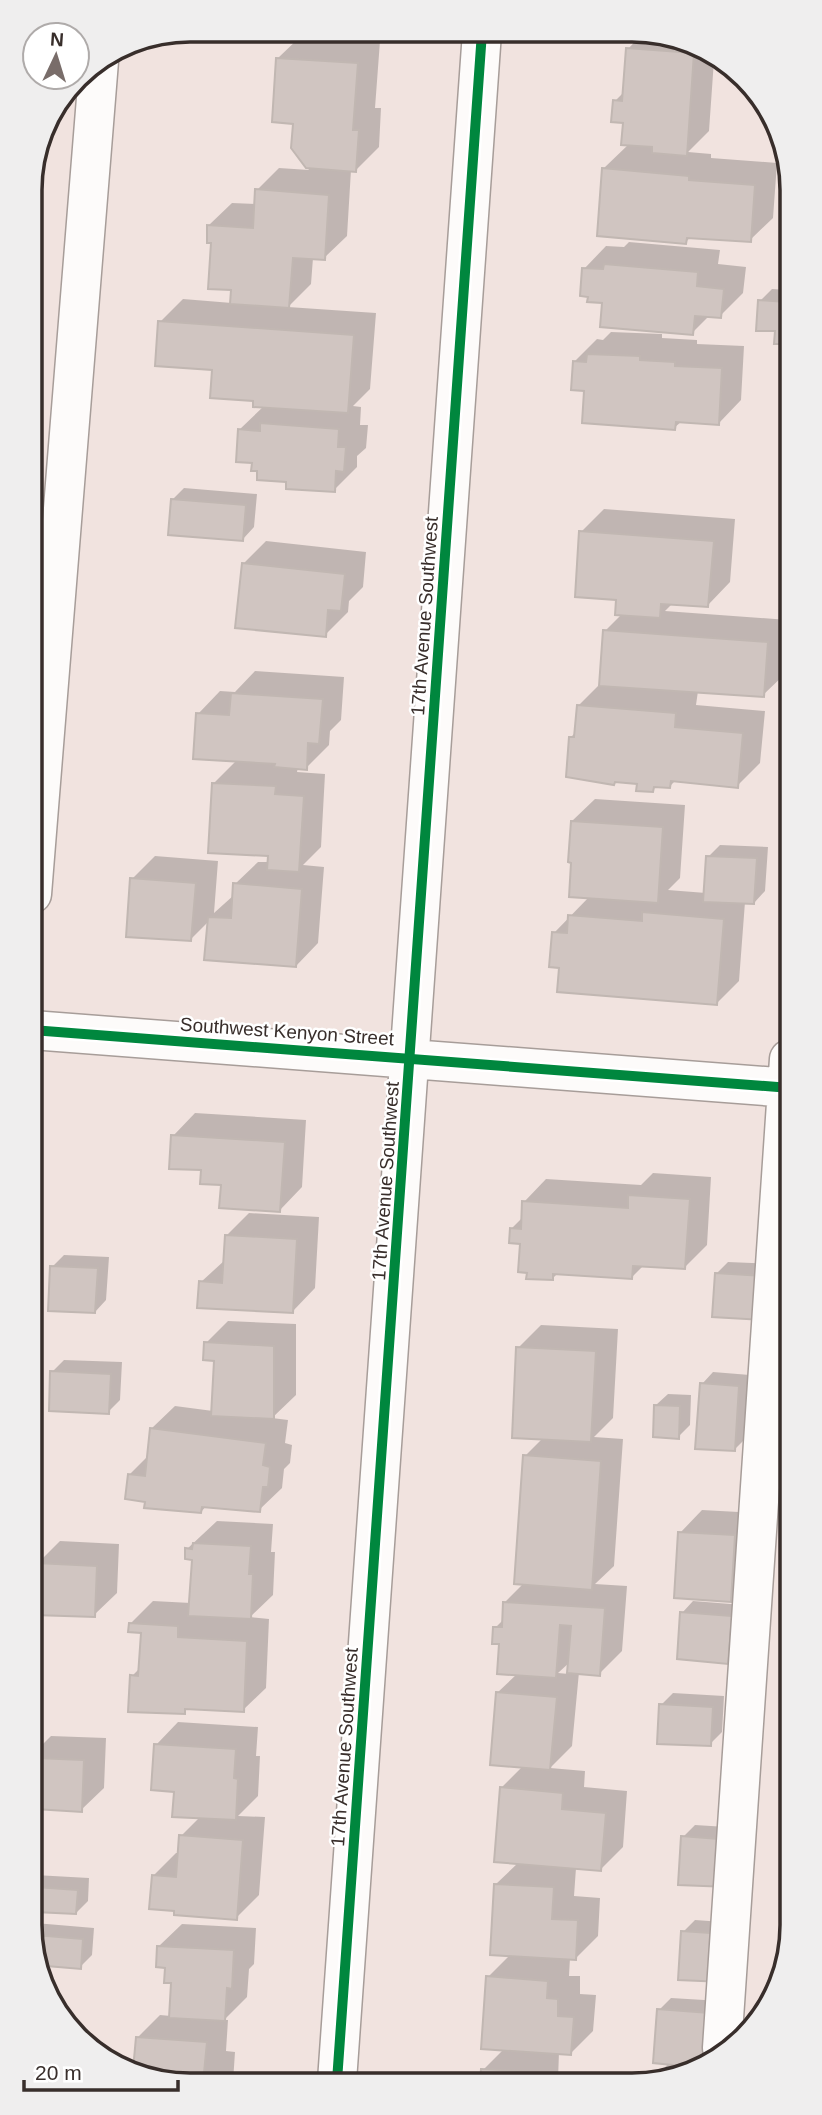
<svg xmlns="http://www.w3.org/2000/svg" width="822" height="2115" font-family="Arial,sans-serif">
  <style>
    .shadow { fill: #0003; fill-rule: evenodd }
    .building { fill: #d0c5c1; stroke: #c1b7b2; stroke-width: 2 }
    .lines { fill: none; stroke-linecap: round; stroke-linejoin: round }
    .minor-casing { stroke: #a79d99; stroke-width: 41 }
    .minor { stroke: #fdfbfa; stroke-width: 38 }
    .cycleway-casing { stroke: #fff; stroke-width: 15 }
    .cycleway { stroke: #00873e; stroke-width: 10 }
    .labels { text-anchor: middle; stroke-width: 5; stroke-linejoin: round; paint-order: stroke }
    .street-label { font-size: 19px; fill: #382e2b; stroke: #fff }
    .rim { fill: none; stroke: #382e2b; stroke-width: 3.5 }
  </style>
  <rect width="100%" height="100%" fill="#f1e3df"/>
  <path class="shadow" d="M643 33H664L714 60 709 131 688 152 711 154V158L777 163 773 218 750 240 691 236 686 242 604 168 629 144 625 121 615 101 625 91 628 49Z
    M301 36 380 41 375 108H381L379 147 356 170H351L347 236 324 258H313L311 284 288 307 376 313 370 389 353 406 361 407 360 425H368L366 448 357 456V467L334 490 259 469 239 430 264 406 214 369 160 322 183 299 232 303 233 289 213 241 209 225 232 203 256 204 257 190 279 168 309 170 293 148 295 122 278 58Z
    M37 154 36 172 31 177Z
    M629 242 720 250 718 264 746 267 743 293 720 316 710 315 692 333 604 301 584 269 606 246 624 247Z
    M772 289 787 290V343L776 342 777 329 760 301Z
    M611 332 662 334V338L697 340V344L744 346 741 400 719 423 682 421 674 428 586 390 574 362 597 339 603 340Z
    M184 488 257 494 254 527 243 539 172 500Z
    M604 509 735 519 730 582 708 605 673 603 665 611 788 620 786 673 763 695 698 691 696 705 765 711 760 763 737 786 676 780 670 786H657L652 790 571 737 576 732 579 705 601 683 605 631 622 614 618 598 581 532Z
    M266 541 366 552 363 587 349 601 348 612 325 635 243 564Z
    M255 671 344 677 341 720 330 731 329 745 306 768 298 767 297 772 325 774 321 847 303 865 324 867 318 943 296 966 209 921 191 939 132 879 155 856 218 861 214 913 234 895 235 884 258 862H269L270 854 214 783 237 760 198 714 220 691 235 692Z
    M595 799 685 805 680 878 668 890 706 893 708 857 720 845 768 847 765 891 754 903 745 902 739 981 716 1004 561 966 554 933 589 897 572 821Z
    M195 1113 306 1120 302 1187 280 1210 223 1183 203 1169 173 1136Z
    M653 1173 711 1177 707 1245 685 1267 644 1265 632 1277 558 1273 552 1279 511 1229 523 1217 524 1202 546 1179 641 1185Z
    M249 1213 319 1217 315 1288 293 1311 201 1282 225 1260 226 1236Z
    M64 1255 109 1257 106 1300 95 1312 52 1267Z
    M728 1262 777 1264 774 1306 716 1274Z
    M228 1321 296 1324V1395L272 1418 288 1420 285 1443 292 1445 290 1463 284 1469 282 1488 259 1510 207 1505 201 1512 147 1500 129 1475 149 1455 152 1428 175 1406 213 1411 215 1359 206 1343Z
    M541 1325 618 1329 613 1418 594 1437 623 1439 614 1566 595 1584 627 1586 622 1651 599 1674 579 1672 572 1746 550 1768 585 1771 584 1787 627 1791 623 1847 600 1870 576 1868 574 1896 600 1898 598 1936 575 1959 570 1958 569 1976H580V1994L596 1995 593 2031 571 2053 559 2052 558 2080 482 2081 483 2070 504 2049 488 1977 510 1955 496 1884 518 1863 501 1788 523 1766 497 1693 517 1674 495 1628 504 1619V1603L524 1583 525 1456 543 1438 518 1348ZM570 1662 569 1674 558 1673Z
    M64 1360 122 1362 120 1400 108 1412 52 1372Z
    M713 1372 750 1375 746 1438 734 1450 702 1384Z
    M668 1394 691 1395 690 1425 678 1437 656 1405Z
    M702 1510 757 1513 753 1577 730 1600 680 1533Z
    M217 1521 273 1524 271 1552H275L273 1595 250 1617 269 1619 266 1688 243 1710 189 1707 184 1712 132 1676 141 1667 143 1632 130 1624 153 1601 191 1603 193 1558 187 1549Z
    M60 1541 119 1544 117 1593 94 1615 37 1564Z
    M693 1601 743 1605 739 1650 728 1662 682 1613Z
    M673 1693 724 1696 722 1732 710 1744 661 1705Z
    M178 1722 258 1727 256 1756H260L258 1796 238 1816 265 1817 259 1895 236 1918 153 1876 176 1853H180L181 1836 200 1817 176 1790 156 1745Z
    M51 1736 106 1738 104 1788 81 1810 35 1808V1752Z
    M695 1825 743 1828 740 1874 683 1837Z
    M35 1875 89 1878 88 1901 76 1913 35 1910Z
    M695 1920 737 1923 680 1978 683 1932Z
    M35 1923 94 1928 92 1955 80 1967 35 1964Z
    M182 1924 256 1928 254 1964 249 1969 247 1997 224 2020H228L226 2051 235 2052 233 2082H159L135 2070 137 2038 160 2015 171 2016 173 1982 159 1946Z
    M671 1998 721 2001 718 2050 673 2080H653L669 2063 659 2010Z"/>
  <path class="building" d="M352 31H374V36L352 35Z
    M655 33H664L672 37 655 36Z
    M626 48 694 53 687 156 652 153V147L621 145 623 123 611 122 613 100 622 101Z
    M276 58 358 63 353 130H359L356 172 306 168 291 148 293 124 272 122Z
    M602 168 689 176V180L755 185 751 242 687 238 686 244 597 236Z
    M255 189 329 195 325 260 293 258 289 308 230 304 231 290 208 289 211 243H207V225L253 228Z
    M604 264 698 272 697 286 724 289 721 318 695 316 693 335 600 327 602 303 587 302 588 297 580 296 582 268 603 269Z
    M758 300 787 302V344H774L775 331H756Z
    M158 321 354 335 348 413 253 407V401L210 398 212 370 155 366Z
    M587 354 640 356V360L675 362V366L722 368 719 425 676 422 675 430 582 423 584 391 571 390 573 361 586 362Z
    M260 423 339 429 338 447H346L344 472 336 471 335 492 286 489V482L257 480V471H251L252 463 236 462 238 429 260 431Z
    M171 499 246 505 243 541 168 535Z
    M579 531 714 541 708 607 661 604 660 618 615 615 616 600 575 597Z
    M242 563 345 574 341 611 328 610 326 637 235 628Z
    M603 630 768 642 764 697 599 686Z
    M231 693 323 699 319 744 308 743 307 770 274 767 275 764 193 759 196 713 229 715Z
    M577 705 676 713 675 727 743 733 738 788 671 781 670 788 654 787 653 792 636 791 637 784 615 782 614 785 566 777 569 737H574Z
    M212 783 276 786 275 794 304 796 299 872 267 870 268 856 208 853Z
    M571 821 663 827 658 903 569 897 571 863 568 862Z
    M706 856 757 858 754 904 703 902Z
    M130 878 196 883 191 941 126 937Z
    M233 883 302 889 296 967 204 960 208 917 231 918Z
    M642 912 724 919 717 1005 557 992 559 968 549 967 552 932 567 933 568 915 642 921Z
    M171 1135 285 1142 280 1212 219 1208 221 1185 200 1184 201 1170 169 1169Z
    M628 1195 690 1199 685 1269 633 1266 632 1279 553 1274V1280L526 1279 527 1273 518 1272 520 1244 509 1243 510 1228 521 1229 522 1201 628 1208Z
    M225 1235 297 1239 293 1313 197 1308 199 1281 222 1283Z
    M50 1266 98 1268 95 1313 48 1311Z
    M715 1273 766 1276 763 1320 712 1317Z
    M204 1342 274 1346V1419L211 1416 214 1361 203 1360Z
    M516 1347 596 1351 591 1442 512 1438Z
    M50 1371 111 1374 109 1414 49 1411Z
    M700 1383 739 1386 735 1451 695 1449Z
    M654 1405 680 1406 679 1439 653 1437Z
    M150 1428 266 1443 263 1465 270 1467 268 1487H263L260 1512 202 1507 201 1513 144 1508 145 1502 125 1499 128 1474 145 1476Z
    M523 1455 601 1461 592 1590 514 1584Z
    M678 1532 735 1535 731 1602 674 1598Z
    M193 1543 251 1546 249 1574H253L251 1619 188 1616 192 1560 185 1559V1548L192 1549Z
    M36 1563 97 1566 95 1617 34 1615Z
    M503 1602 605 1608 600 1676 567 1673 571 1626 560 1625 556 1678 497 1674 499 1644H492L493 1627H502Z
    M680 1612 732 1616 728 1664 677 1659Z
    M788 1619H791V1681H783Z
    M129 1623 178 1626V1637L247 1641 244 1712 185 1709V1714L128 1712 130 1675 138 1676 141 1633 128 1632Z
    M496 1692 557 1697 550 1770 490 1765Z
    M659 1704 713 1707 711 1746 657 1744Z
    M154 1744 236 1749 234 1778 238 1779 236 1820 172 1817 174 1792 151 1790Z
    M35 1758 84 1760 82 1812 35 1809Z
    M500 1787 563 1793 562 1809 606 1813 601 1871 494 1862Z
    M179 1835 243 1840 237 1920 174 1915V1911L149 1909 152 1875 176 1877Z
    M681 1836 732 1840 729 1887 678 1885Z
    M494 1884 554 1887 552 1919 578 1920 576 1960 490 1955Z
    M35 1887 78 1890 76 1914 35 1912Z
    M681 1931 726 1934 724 1982 678 1980Z
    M35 1935 83 1939 81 1969 35 1965Z
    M157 1946 234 1950 232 1989 227 1988 225 2021 169 2018 171 1983H164L165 1968 156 1967Z
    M486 1976 548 1981 547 1998 558 1999V2016L574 2017 571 2055 481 2049Z
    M657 2009 710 2013 707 2057 693 2067 653 2063Z
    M136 2037 207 2042 204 2073 214 2074 213 2082H159L133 2070Z
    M481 2069 538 2072 537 2081H480Z"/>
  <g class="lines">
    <defs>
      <path id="minor" d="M32 894 99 61
        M32 1030 790 1088
        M722 2048 789 1059
        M337 2081 482 32"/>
    </defs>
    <use href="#minor" class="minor-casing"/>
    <use href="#minor" class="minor"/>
    <defs>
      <path id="cycleway" d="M32 1030 790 1088
        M337 2081 482 32"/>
    </defs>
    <use href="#cycleway" class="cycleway-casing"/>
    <use href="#cycleway" class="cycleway"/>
  </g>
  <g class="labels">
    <g class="street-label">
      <text transform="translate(424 616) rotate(-86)" y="7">17th Avenue Southwest</text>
      <text transform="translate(287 1031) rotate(4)" y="7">Southwest Kenyon Street</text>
      <text transform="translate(385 1181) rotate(-86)" y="7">17th Avenue Southwest</text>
      <text transform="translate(344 1747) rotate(-86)" y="7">17th Avenue Southwest</text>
    </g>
  </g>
  <path d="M0 0H822V2115H0ZM190 42H632A148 148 0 0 1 780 190V1925A148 148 0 0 1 632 2073H190A148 148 0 0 1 42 1925V190A148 148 0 0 1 190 42Z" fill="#efeeee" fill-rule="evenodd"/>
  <path class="rim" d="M190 42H632A148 148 0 0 1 780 190V1925A148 148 0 0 1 632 2073H190A148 148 0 0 1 42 1925V190A148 148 0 0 1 190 42Z"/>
  <g transform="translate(56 56) rotate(4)"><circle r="33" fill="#ffffff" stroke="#afabaa" stroke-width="2"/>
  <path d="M0-5L12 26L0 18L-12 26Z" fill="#796d6a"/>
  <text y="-10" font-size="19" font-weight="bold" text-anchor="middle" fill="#382e2b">N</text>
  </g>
  <path d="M24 2080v10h154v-10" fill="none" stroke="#382e2b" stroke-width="3.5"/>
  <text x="35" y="2080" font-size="21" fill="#382e2b" stroke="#ffffff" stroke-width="5" paint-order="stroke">20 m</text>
</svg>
